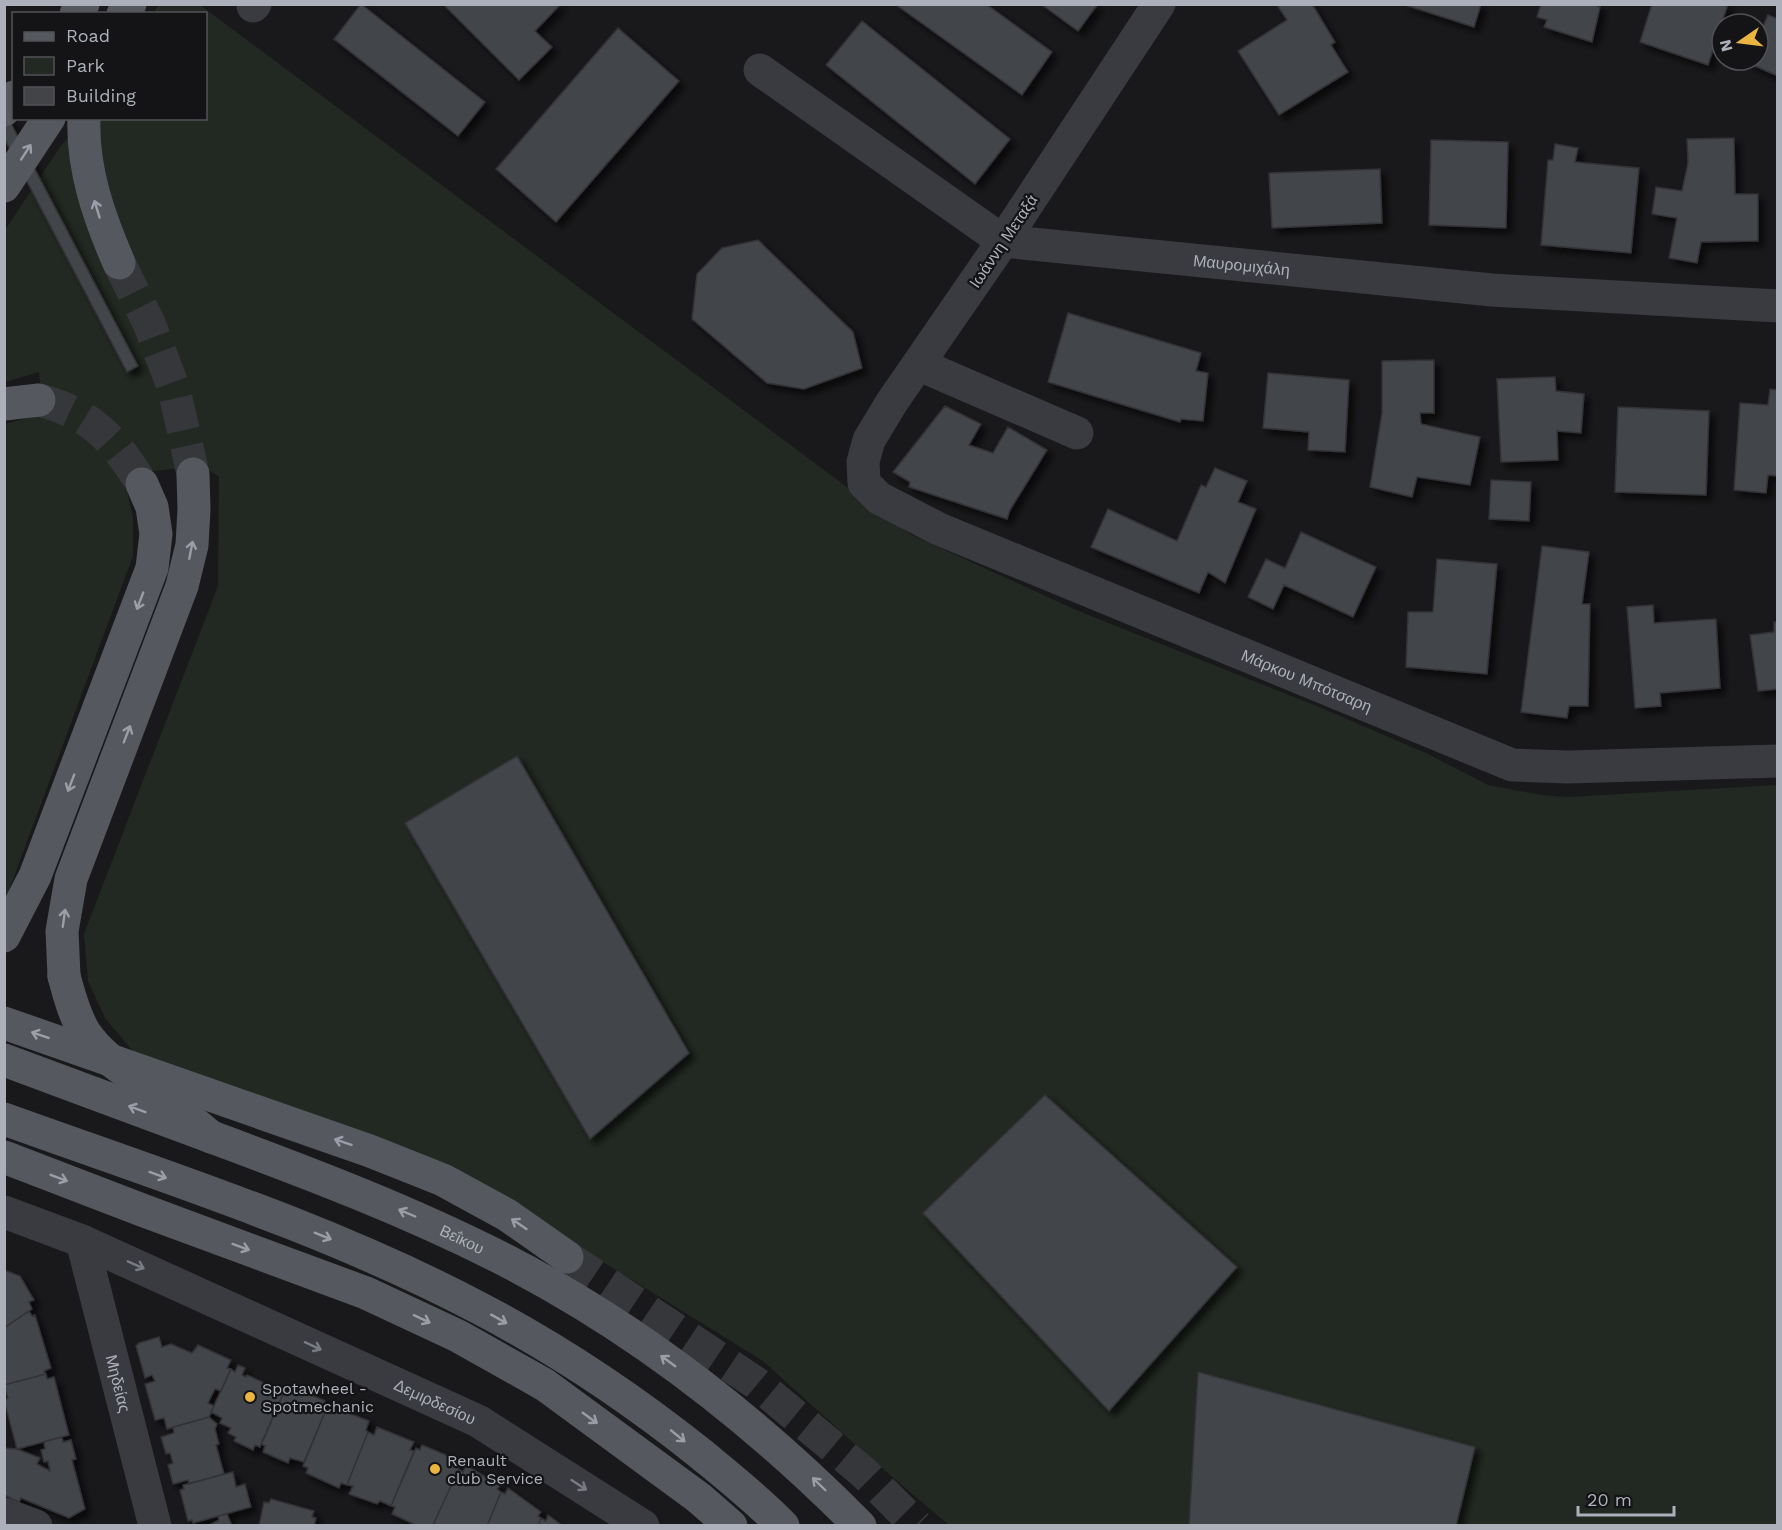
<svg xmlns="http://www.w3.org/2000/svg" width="1782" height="1530" font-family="'Work Sans',sans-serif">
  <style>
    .green { fill: #212922 }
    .building { fill: #434448; stroke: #333337; stroke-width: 1.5; filter: url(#shadow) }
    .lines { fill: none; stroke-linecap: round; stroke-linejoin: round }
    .major-tunnel { stroke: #36373b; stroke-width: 33; stroke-dasharray: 33 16; stroke-linecap: butt }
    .minor { stroke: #3a3b40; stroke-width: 33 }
    .major { stroke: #56585f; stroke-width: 33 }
    .major-bridge { stroke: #56585f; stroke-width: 33 }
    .oneway { stroke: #9b9ea8 }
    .oneway2 { stroke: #797b83 }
    .poi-dot { fill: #ebb541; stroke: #141416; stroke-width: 2 }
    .labels { text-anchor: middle; stroke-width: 4.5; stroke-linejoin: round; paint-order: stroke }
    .street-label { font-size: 16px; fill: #acb0ba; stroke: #141416 }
    .poi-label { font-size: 16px; fill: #acb0ba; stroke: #141416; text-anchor: start }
  </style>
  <defs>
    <filter id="shadow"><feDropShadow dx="5.5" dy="5.5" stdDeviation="3" flood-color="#0009"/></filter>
  </defs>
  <rect width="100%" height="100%" fill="#19191b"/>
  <path class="green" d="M159 5H200L910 534 1076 610 1319 707 1426 753 1488 785 1541 795 1567 797 1777 785V1525H949L870 1458 763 1361 577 1246 135 1054 105 1018 88 981 84 934 218 586 219 476 199 466 145 472 126 485 133 518V556L5 901V424L43 414 39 372 5 382V230L60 147 69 137 106 203 97 119 206 118V14L153 13Z"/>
  <path class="building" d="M361 4 485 102 458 136 334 39Z
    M443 4H561L535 31 552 47 519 80Z
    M895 4H986L1052 52 1022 95Z
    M1041 4H1098L1078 31Z
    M1312 4 1335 42 1331 45 1348 72 1279 115 1238 51 1287 20 1277 5Z
    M1402 4H1481L1474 27Z
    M1541 4H1592L1600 7 1592 42 1544 27 1547 20 1537 17Z
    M1652 4H1728L1708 65 1640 42Z
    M1768 15 1778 19V76L1748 63 1749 60H1758V38Z
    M862 21 1010 139 975 184 826 65Z
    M618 28 679 81 556 222 496 169Z
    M4 110 138 366 127 372 4 138Z
    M1734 138 1735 194H1758V241L1701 242 1697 263 1669 258 1677 218 1652 214 1656 187 1682 191 1688 163 1687 139Z
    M1431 140 1508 142 1506 228 1429 225Z
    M1555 144 1578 148 1575 162 1639 168 1631 253 1541 245 1548 160H1553Z
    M1380 169 1382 223 1272 228 1269 173Z
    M758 240 853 332 862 368 804 389 767 383 692 319 697 274 722 248Z
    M1068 313 1201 353 1196 371 1208 373 1203 421 1181 419 1180 422 1048 382Z
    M1434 360V413H1420L1421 424 1480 437 1470 485 1417 477 1412 497 1370 487 1382 413V361Z
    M1268 373 1349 380 1345 452 1308 450 1309 432 1263 428Z
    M1555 377 1556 391 1584 394 1581 433 1557 431 1558 460 1501 462 1497 379Z
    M1770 389 1778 390V476L1768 475 1766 493 1734 490 1740 403 1768 405Z
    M945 406 981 424 969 445 993 453 1008 427 1047 450 1010 510 1007 519 909 487 910 482 893 472Z
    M1618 407 1709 411 1706 495 1615 492Z
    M1215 468 1247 481 1238 502 1256 509 1225 583 1208 572 1199 593 1091 547 1108 509 1177 541 1201 485 1206 487Z
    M1491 480 1531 482 1529 521 1489 519Z
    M1301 532 1376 567 1353 617 1284 585 1273 609 1248 597 1266 559 1285 568Z
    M1542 546 1589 552 1582 604H1590L1588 706H1569L1567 718 1521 712Z
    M1437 559 1497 564 1487 674 1406 667 1408 612H1433Z
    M1653 605 1654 623 1716 619 1720 688 1660 693 1661 706 1635 708 1627 607Z
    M1774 622H1778V689L1758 691 1750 635 1774 632Z
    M517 756 689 1053 590 1139 405 823Z
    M1045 1095 1237 1267 1109 1411 923 1213Z
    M4 1270 20 1276 34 1300 29 1302 32 1309 4 1328Z
    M29 1311 32 1316 35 1315 51 1368 44 1371 46 1374 4 1385V1328Z
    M159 1337 162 1347 171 1344 192 1353 198 1345 231 1360 227 1368 231 1369 221 1391 215 1389 208 1403 214 1406 209 1417 167 1429 164 1418 155 1420 145 1384 155 1381 152 1375 145 1378 136 1346 139 1343Z
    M238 1365 245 1368 242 1375 246 1377 247 1375 284 1392 260 1447 255 1445 253 1450 234 1441 236 1437 228 1433 231 1428 220 1423 222 1418 211 1412 231 1369 235 1372Z
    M1198 1372 1475 1447 1456 1526H1189Z
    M46 1374 47 1379 54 1377 69 1435 17 1449 4 1400 8 1398 4 1385Z
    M290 1386 325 1401 321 1410 325 1412 304 1462 290 1458 288 1463 263 1452 265 1446 261 1444 284 1392 287 1394Z
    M333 1407 369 1421 366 1430 368 1432 347 1485 341 1483 339 1488 306 1473 308 1468 303 1466 325 1412 331 1414Z
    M209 1417 217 1424 215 1429 219 1444 216 1445 224 1474 189 1484 188 1480 173 1484 168 1465 173 1463 170 1453 166 1454 161 1437 174 1433 173 1427Z
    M377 1427 414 1442 410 1450 414 1451 391 1506 380 1501 377 1504 349 1494 353 1486 347 1485 368 1432 374 1435Z
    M62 1437 63 1442 71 1440 76 1459 72 1460 85 1509 69 1518 21 1498 19 1502 4 1495 5 1448 17 1449 40 1458 37 1464 50 1471 48 1461 44 1462 41 1450 45 1449 44 1442Z
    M422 1445 458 1460 456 1466 459 1469 433 1525 418 1526 392 1514 395 1507 391 1506 416 1448 420 1450Z
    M466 1465 500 1486 497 1489 501 1492 487 1526 433 1525 459 1469 463 1472Z
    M233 1472 236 1487 245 1484 251 1507 193 1523 192 1520 188 1521 180 1490 184 1489 183 1485Z
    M508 1488 541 1512 538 1516 541 1518 538 1526H487L501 1492 505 1494Z
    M271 1499 314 1511 312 1517 316 1518 314 1526H259L264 1502 269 1503Z
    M227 1514 232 1526H208L219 1520 218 1516Z
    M548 1515 563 1526H538L541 1518 546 1521Z"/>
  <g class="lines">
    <path class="major-tunnel" d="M119 263 149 323 174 389 193 474
      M39 400C92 414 114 439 142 484
      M567 1257 756 1383 863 1472 917 1526"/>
    <g class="minor">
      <path id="s1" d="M1159 4 1003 241 892 402 869 440 863 462 864 483 879 498 939 529 1512 765 1568 767 1778 761"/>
      <path d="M253 6 255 4"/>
      <path id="s2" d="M760 70 1003 241 1492 290 1778 306"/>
      <path d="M920 365 1077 433"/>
      <path id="s3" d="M4 1212 82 1241 478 1421 643 1526"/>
      <path id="s4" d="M82 1241 155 1526"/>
      <path d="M4 1514 36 1526"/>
    </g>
    <g class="major">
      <path d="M76 14 83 4"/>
      <path d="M123 14 130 4"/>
      <path d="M4 110 14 97"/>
      <path d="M84 118C82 169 99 217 119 263"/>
      <path d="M4 186 49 118"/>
      <path d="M4 404 39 400"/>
      <path d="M4 936 35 876 152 568 156 534 152 507 142 484"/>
      <path d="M64 976 62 931 71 879 182 586 192 545 194 509 193 474"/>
      <path d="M4 1023 370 1151 443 1180 507 1215 567 1257"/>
      <path id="s5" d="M4 1060C73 1085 140 1111 209 1136 309 1173 409 1211 505 1260 637 1328 756 1421 860 1526"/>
      <path d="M4 1119C165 1177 330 1229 481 1309 559 1350 632 1399 701 1454 729 1477 758 1500 783 1526"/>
      <path d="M4 1157 142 1210 366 1293 458 1336 545 1385 699 1498 731 1526"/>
    </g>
    <path class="major-bridge" d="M64 976C69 995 75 1017 85 1033 103 1060 131 1074 156 1093 175 1107 193 1122 211 1137"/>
  </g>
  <defs><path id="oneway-shaft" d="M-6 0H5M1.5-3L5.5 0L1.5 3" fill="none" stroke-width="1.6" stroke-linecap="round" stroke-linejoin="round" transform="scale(1.5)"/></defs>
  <g class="oneway">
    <use href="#oneway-shaft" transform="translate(26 152) rotate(-57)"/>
    <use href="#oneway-shaft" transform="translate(97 209) rotate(-107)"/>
    <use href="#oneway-shaft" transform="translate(191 550) rotate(-79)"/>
    <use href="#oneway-shaft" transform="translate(140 601) rotate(111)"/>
    <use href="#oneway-shaft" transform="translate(127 734) rotate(-69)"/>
    <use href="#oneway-shaft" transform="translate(71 783) rotate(111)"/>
    <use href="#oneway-shaft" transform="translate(64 918) rotate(-82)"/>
    <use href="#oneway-shaft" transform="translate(40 1035) rotate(-161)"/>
    <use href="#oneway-shaft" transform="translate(137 1109) rotate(-160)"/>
    <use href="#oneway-shaft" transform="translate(343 1142) rotate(-161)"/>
    <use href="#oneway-shaft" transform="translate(158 1175) rotate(20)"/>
    <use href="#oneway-shaft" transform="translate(59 1178) rotate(21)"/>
    <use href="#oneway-shaft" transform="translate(407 1213) rotate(-157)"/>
    <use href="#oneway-shaft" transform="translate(519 1224) rotate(-146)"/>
    <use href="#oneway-shaft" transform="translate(323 1236) rotate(22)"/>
    <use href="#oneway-shaft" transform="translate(241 1247) rotate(20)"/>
    <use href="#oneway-shaft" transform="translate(422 1319) rotate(25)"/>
    <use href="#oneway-shaft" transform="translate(499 1319) rotate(29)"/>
    <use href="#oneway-shaft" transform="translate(668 1361) rotate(-144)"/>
    <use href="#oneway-shaft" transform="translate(590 1418) rotate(36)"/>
    <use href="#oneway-shaft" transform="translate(678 1436) rotate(39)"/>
    <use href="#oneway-shaft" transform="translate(819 1484) rotate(-136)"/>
  </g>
  <g class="oneway2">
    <use href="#oneway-shaft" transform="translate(136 1265) rotate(24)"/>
    <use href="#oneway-shaft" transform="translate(313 1346) rotate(25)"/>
    <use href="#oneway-shaft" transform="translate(579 1485) rotate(33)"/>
  </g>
  <g class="poi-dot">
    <circle cx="250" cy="1397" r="6"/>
    <circle cx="435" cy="1469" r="6"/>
  </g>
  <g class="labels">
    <g class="street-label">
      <text transform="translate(1003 241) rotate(-56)" y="6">Ιωάννη Μεταξά</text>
      <text dy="6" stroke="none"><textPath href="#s2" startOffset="537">Μαυρομιχάλη</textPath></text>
      <text dy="6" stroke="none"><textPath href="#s1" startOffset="1054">Μάρκου Μπότσαρη</textPath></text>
      <text dy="6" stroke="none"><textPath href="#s5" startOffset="492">Βεΐκου</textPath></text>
      <text dy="6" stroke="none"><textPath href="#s4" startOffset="147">Μηδείας</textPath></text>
      <text dy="6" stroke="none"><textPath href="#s3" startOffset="471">Δεμιρδεσίου</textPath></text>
    </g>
    <g class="poi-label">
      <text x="262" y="1394">Spotawheel -<tspan x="262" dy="18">Spotmechanic</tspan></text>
      <text x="447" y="1466">Renault<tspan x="447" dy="18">club Service</tspan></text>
    </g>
  </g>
  <rect width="1782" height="1530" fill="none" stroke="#acb0ba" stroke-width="12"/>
  <rect x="12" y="12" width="195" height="108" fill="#141416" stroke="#515258" stroke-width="1.5"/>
  <rect x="24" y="32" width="30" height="9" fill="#56585f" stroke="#515258" stroke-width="1.5"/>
  <text x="66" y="42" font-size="18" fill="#acb0ba">Road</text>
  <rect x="24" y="57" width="30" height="18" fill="#212922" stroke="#515258" stroke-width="1.5"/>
  <text x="66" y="72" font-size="18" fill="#acb0ba">Park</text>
  <rect x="24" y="87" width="30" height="18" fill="#434448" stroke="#515258" stroke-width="1.5"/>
  <text x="66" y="102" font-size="18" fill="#acb0ba">Building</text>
  <g transform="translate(1740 42) rotate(256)"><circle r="28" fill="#141416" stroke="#515258" stroke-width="1.5"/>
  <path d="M0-4.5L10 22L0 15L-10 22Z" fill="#ebb541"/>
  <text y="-9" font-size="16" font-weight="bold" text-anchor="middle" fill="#acb0ba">N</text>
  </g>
  <path d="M1578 1506v9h96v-9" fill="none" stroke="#acb0ba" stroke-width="3"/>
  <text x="1587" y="1506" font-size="18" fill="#acb0ba" stroke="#141416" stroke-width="4.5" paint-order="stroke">20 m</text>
</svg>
